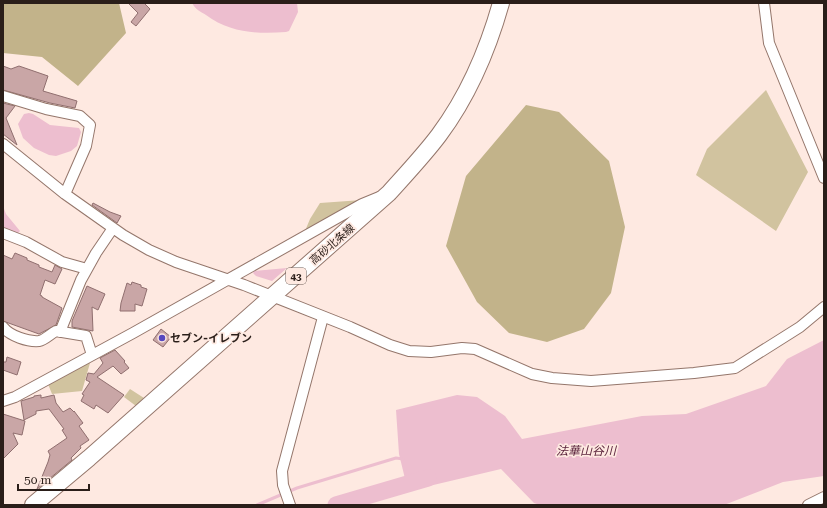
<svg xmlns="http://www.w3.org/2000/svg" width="827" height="508" font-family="'Roboto Serif','Noto Sans JP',serif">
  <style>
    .green { fill: #d1c39f }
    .forest { fill: #c2b38a }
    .water { fill: #edbecf }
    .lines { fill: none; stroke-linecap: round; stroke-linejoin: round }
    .stream { stroke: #edbecf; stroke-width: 3 }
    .river { stroke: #edbecf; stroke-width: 17 }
    .building { fill: #c9a6a6; stroke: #906f6f }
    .minor-casing { stroke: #94766b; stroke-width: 12 }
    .primary-casing { stroke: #94766b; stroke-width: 18 }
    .minor { stroke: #fff; stroke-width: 10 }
    .primary { stroke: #fff; stroke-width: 16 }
    .poi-dot { fill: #5647bf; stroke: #fee9e1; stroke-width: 1.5 }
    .labels { text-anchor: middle; stroke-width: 3.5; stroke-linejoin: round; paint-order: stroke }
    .shield { fill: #fee9e1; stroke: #6a5b55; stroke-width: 1 }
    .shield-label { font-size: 10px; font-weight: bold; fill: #2a1e19 }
    .street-label { font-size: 11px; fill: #2a1e19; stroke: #fee9e1 }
    .poi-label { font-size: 11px; font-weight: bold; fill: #2a1e19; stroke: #fee9e1; text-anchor: start }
    .water-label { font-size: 12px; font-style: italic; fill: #561e37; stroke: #fee9e1 }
  </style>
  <rect width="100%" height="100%" fill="#fee9e1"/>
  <path class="green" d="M766 90 808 172 776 231 696 175 707 149Z
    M362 200 305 231 310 219 320 203Z
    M89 362 90 363 82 391 52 394 48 384Z
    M130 389 144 398 136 406 124 397Z"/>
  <path class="forest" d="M3 3H119L126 33 78 86 42 57 3 53Z
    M526 105 559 112 609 161 625 227 611 293 584 329 547 342 509 333 477 302 446 246 466 176Z"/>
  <path class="water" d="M192 3H297L298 12 289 31 286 32C257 34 230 33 206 15 201 12 195 9 192 3Z
    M29 113 33 114 50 125 79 128 81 132 77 146 71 151 56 156 49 155 34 148 23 138 18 124 24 114Z
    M3 206 6 214 20 231 17 234 3 229Z
    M287 268 272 281 256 276 253 273 254 271Z
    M824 340V476L783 482 724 505H540L534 503 501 469 408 491 399 454 396 410 457 395 477 397 505 416 522 439 642 416 686 414 766 386 787 359Z"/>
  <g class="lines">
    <path class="stream" d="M257 505 297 488 396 458 403 459"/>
    <path class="river" d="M336 505 428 478"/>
  </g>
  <path class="building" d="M128 3H144L150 9 136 26 131 22 138 13Z
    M3 66 11 69 19 66 48 76 43 91 77 101 75 108 50 103 3 90Z
    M3 103 15 106 6 118 17 145 3 134Z
    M93 203 110 212 121 216 117 223 92 205Z
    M15 253 27 258V260L39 265V267L52 272 55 265 62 269 55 284 45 280 40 295 42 296V297L62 308 56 325 39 334 3 321V255L12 259Z
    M132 282 141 285V287L147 289 142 306 135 304V311H120L121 303 127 283 131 285Z
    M87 286 105 294 98 310 92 307 93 331 72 327V321Z
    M161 329 171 337 163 347 153 340Z
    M115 350 125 361 124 362 129 368 121 374 113 366 97 377 124 395 108 413 96 405 94 409 81 401 84 395 82 394 90 382 86 380 88 373 94 374 103 363 100 358Z
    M7 357 21 362 17 375 3 370V362H6Z
    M41 395V398L54 395 56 403 63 412 70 408 74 412V411L83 423 79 426 89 440 80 446 81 448 71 458 72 460 37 489 48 462 50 455 48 451 67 438 62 430 64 429 49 409 36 411V414L24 420 21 401 34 397V396Z
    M3 414 25 421 22 435 13 433 18 444 3 459Z"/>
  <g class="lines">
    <defs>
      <path id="minor" d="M764 3 769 43 824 178
        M3 96 46 109 80 116 90 125 86 146 65 194
        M3 144 65 194 123 235 149 250 176 262 244 285 350 327 390 345 409 351 431 352 462 348 475 349 532 374 552 378 591 381 694 373 735 368 800 327 824 307
        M3 233 26 242 62 262 87 269
        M3 327C10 336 28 342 39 341 45 340 50 334 56 331L86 336 92 355
        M60 332 81 280 96 253 113 228
        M3 401 15 397 133 333 362 204 379 197
        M290 505 283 485 282 471 323 317
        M808 505 824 497"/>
      <path id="primary" d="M33 505 89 458 389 193C406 174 424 155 439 135 468 96 488 49 501 3"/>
    </defs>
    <use href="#minor" class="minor-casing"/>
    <use href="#primary" class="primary-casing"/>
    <use href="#minor" class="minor"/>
    <use href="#primary" class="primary"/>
  </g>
  <circle class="poi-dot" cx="162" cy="338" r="4"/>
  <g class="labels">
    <rect class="shield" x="286" y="268" width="20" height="16" rx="3"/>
    <g class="shield-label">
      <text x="296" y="280">43</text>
    </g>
    <g class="street-label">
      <text transform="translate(332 244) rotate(-41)" y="4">高砂北条線</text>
    </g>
    <g class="poi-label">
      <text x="170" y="342">セブン-イレブン</text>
    </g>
    <g class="water-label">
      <text x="586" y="455">法華山谷川</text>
    </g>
  </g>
  <rect width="827" height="508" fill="none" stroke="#2a1e19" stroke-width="8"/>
  <path d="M18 484v6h71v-6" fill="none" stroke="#2a1e19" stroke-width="2"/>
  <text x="24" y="484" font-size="12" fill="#2a1e19" stroke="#fee9e1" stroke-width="3" paint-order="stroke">50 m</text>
</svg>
